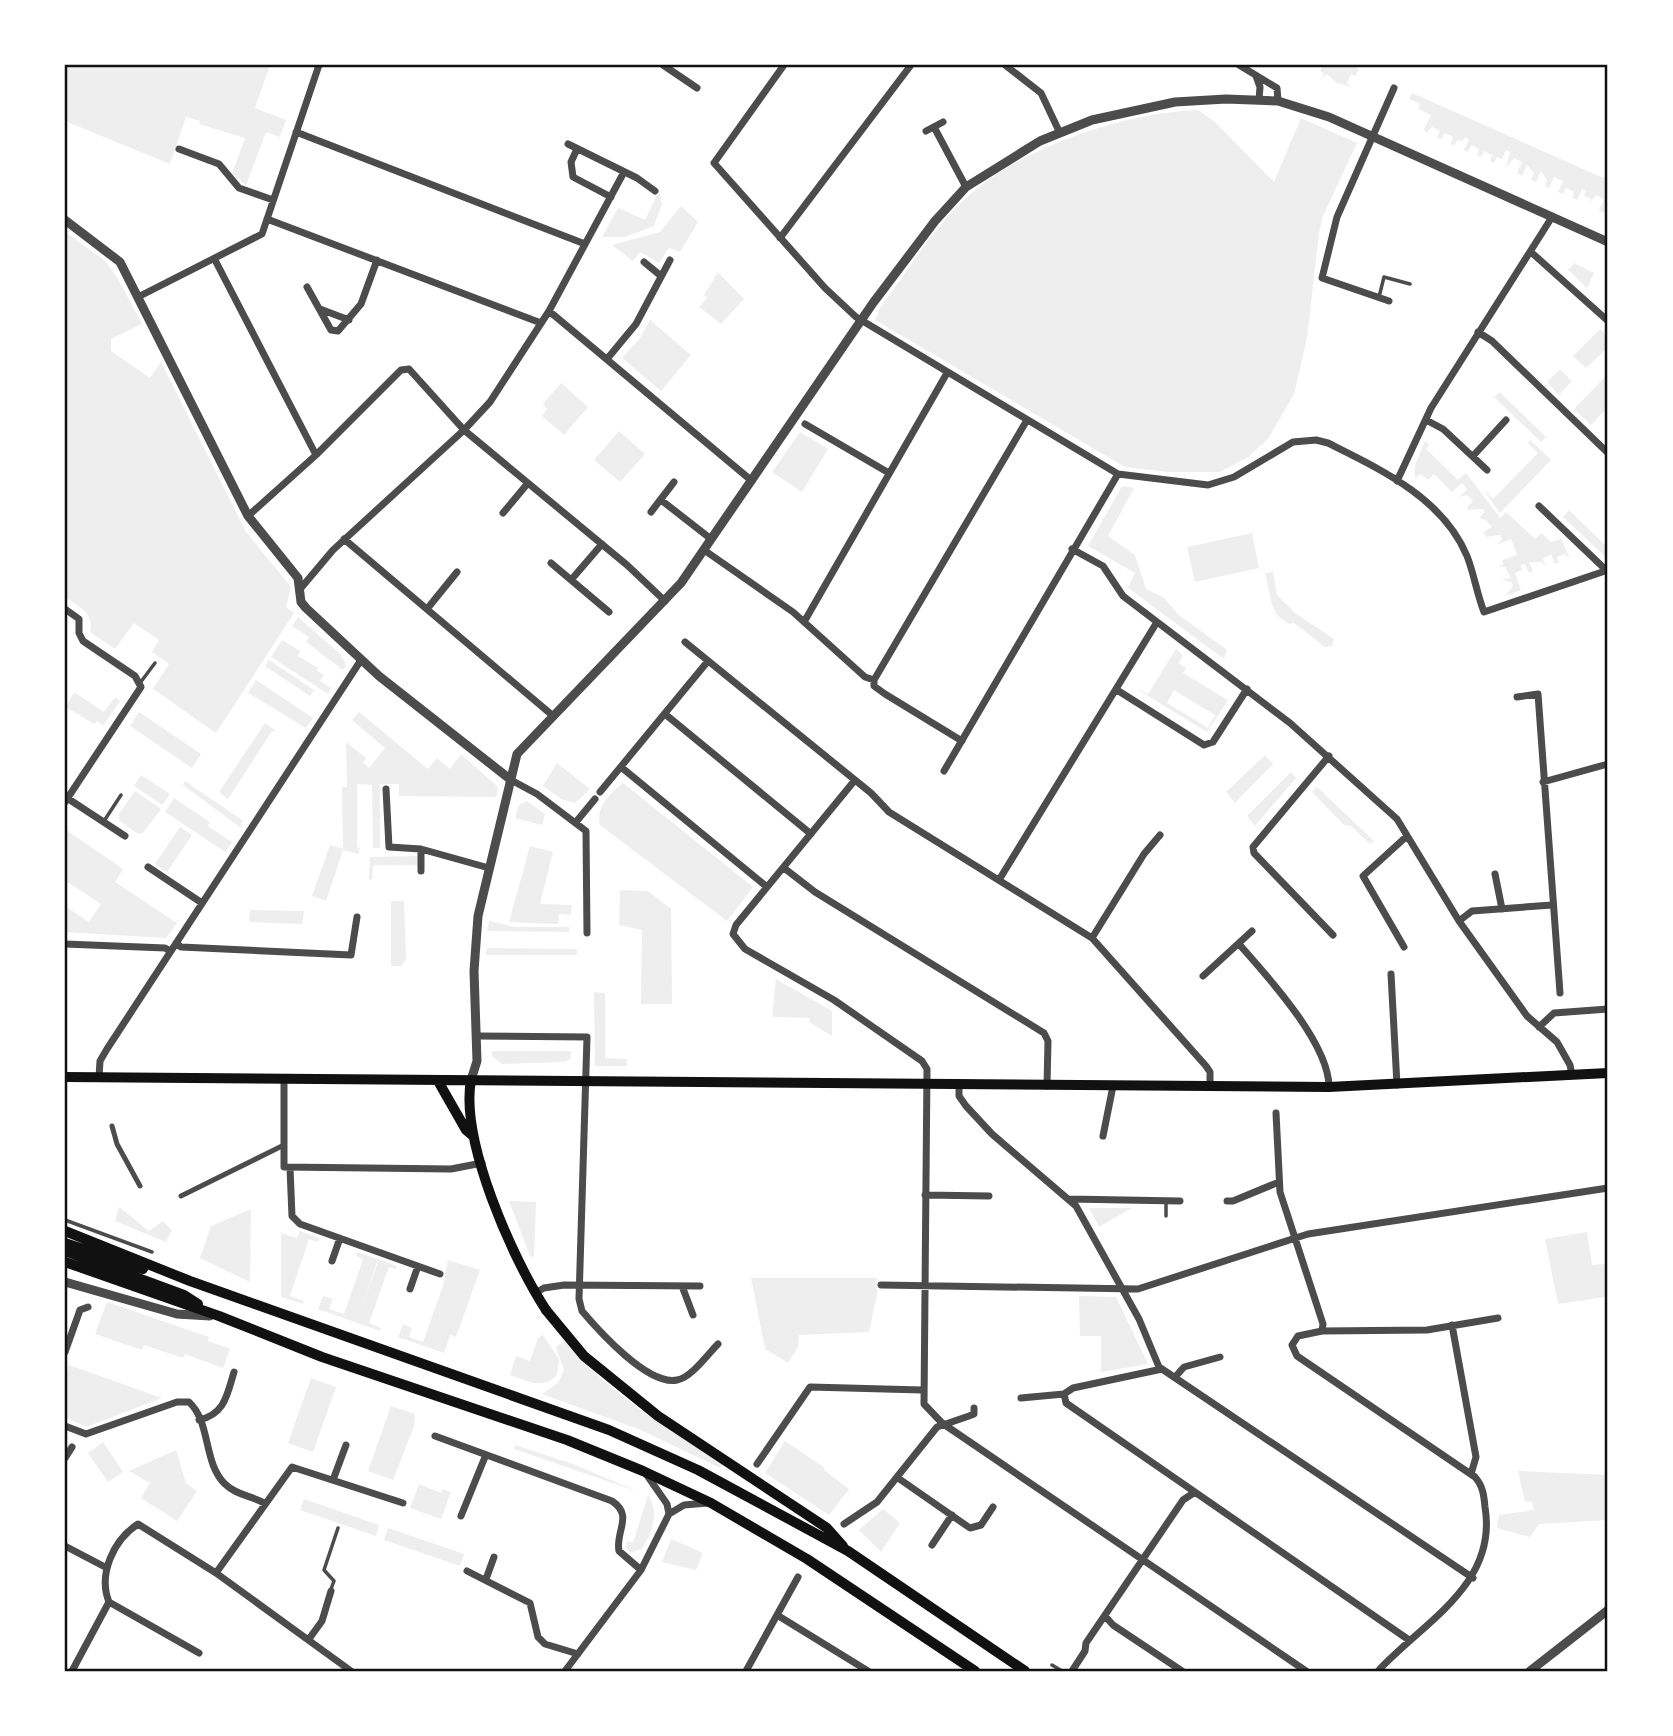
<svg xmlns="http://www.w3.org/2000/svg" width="1673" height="1736" font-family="'Nunito Sans',sans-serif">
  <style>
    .green { fill: #eee; fill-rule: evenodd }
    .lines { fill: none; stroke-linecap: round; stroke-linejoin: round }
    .service { stroke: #4c4c4c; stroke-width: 3.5 }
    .pedestrian { stroke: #4c4c4c; stroke-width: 5 }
    .minor { stroke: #4c4c4c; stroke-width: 7 }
    .tertiary { stroke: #4c4c4c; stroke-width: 9 }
    .primary { stroke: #111; stroke-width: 10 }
    .trunk { stroke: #111; stroke-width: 10 }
    .neatline { fill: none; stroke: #111; stroke-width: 2.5 }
  </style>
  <rect width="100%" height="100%" fill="#fff"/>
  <path class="green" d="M65 65H270L255 108 286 120 280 137 266 132 246 185 232 174 245 138 199 124 200 121 186 117 170 164 65 121Z
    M1323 65H1350L1359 69 1355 76 1351 74 1347 83 1351 87 1337 83 1327 74 1322 78 1324 73 1320 71Z
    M1412 93 1608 180V207L1604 213 1599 210 1604 199 1596 195 1588 205 1591 199 1584 196 1586 191 1582 189 1577 200 1572 198 1574 192 1566 188 1563 194 1558 192 1563 181 1554 177 1549 188 1545 186 1547 180 1541 171 1536 182 1531 180 1534 173 1527 165 1522 176 1517 173 1522 162 1514 158 1506 168 1510 152 1506 150 1502 159 1497 157 1494 163 1490 161 1492 155 1484 151 1481 157 1477 156 1479 149 1471 145 1468 152 1464 150 1469 139 1465 137 1462 141 1457 140 1454 146 1451 144 1453 137 1445 133 1441 139 1437 137 1440 131 1432 127 1426 133 1424 129 1431 115 1418 109 1420 104 1409 99Z
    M1198 110 1215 122 1274 182 1301 118 1357 143 1323 216 1319 233 1307 338 1294 394 1268 439 1248 457 1220 472H1168L1125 467 875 320 880 308C907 272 932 229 966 198 1022 147 1122 113 1198 110Z
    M659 191 662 204 654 226 625 237H602L618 208 645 220Z
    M681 206 698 222 680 252 669 248 659 263 640 252 633 261 612 245 660 232Z
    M65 232 104 260 117 277 142 324 111 339V351L150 378 161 362 246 532 291 587 286 607 294 613 216 733 153 689 169 664 152 652 159 640 134 623 115 649 90 632C95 613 78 606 65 597Z
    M1574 263 1594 273 1587 288 1568 270Z
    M718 272 744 299 721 324 699 307 707 298 704 295Z
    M650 320 691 355 661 391 622 358 640 338Z
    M1600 329 1608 337V347L1586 368 1573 356Z
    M1560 369 1572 381 1559 395 1547 382Z
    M1608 374V407L1591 425 1574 409Z
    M561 383 588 407 564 435 542 416 547 409 543 404Z
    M1500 392 1546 437 1541 442 1494 397Z
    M619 431 645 454 620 482 594 460Z
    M800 432 828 449 802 492 772 472Z
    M1530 440 1551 460 1500 513 1483 489 1493 499 1538 453 1528 443Z
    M1425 441 1429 445 1426 449 1458 480 1466 473 1500 518 1506 512 1535 539 1541 533 1551 542 1561 539 1570 559 1565 554 1557 557 1559 563 1555 564 1551 554 1543 559 1546 567 1542 562H1529L1533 571 1529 573 1525 564 1521 565 1522 570 1515 573 1521 590 1505 596 1513 586 1512 582 1501 580 1511 578 1505 567H1497L1503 565 1502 560 1517 555 1511 539 1496 545 1502 539 1500 535 1486 537 1483 532 1492 527 1486 520 1481 519 1480 516 1485 512 1483 509 1468 510 1467 507 1473 501 1467 495 1459 497 1467 489 1462 483 1452 492 1434 474 1428 480 1420 474 1415 479V465Z
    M1122 486 1134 488 1108 536 1135 555 1146 589 1163 597 1179 615 1227 650 1224 659 1128 588 1135 573 1088 546Z
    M1569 510 1608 548V559L1563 517Z
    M1252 533 1259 568 1195 582 1187 547Z
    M1273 572 1277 595 1295 613 1334 639 1332 646 1325 647 1294 623 1289 624 1277 615 1272 605 1265 573Z
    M298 617 340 654 346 665 343 670 306 642 309 637 292 626Z
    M282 640 300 651 298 656 318 668 317 671 324 675 320 681 331 688 328 694 271 657Z
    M1176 649 1183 655 1179 663 1186 668 1183 673 1228 700 1207 732 1135 688 1148 694ZM1174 690 1215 715 1208 728 1167 703Z
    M269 660 314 690 310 696 265 666Z
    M256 680 313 718 306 728 248 693Z
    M74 692 104 712 115 697 120 701 103 726 97 721 94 724 66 707Z
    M139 712 201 754 192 768 130 726Z
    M359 712 428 769 437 758 450 769 461 754 498 787 496 797 399 796V784H380V848H373L372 785 357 784V847L360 848 358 854 343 850 326 901 312 896 330 845 343 849 342 787H347L346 742 366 758 363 762 369 768 385 748 352 720Z
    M265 723 276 731H272L228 799 219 792Z
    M1265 755 1273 764 1235 803 1226 792Z
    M557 763 590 789 575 803 561 799 543 786Z
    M1291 772 1296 778 1255 826 1247 816Z
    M141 775 170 794 162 805 134 786Z
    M185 781 242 820 241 828 183 785Z
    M623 783 753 887 727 921 600 825C596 807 609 794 623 783Z
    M1317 787 1374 841 1370 844 1351 826 1344 825 1312 792Z
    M135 791 161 809 143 833 138 834 120 821 119 814Z
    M174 798 210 822 208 826 232 842 225 852 165 812Z
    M527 801 545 814 542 825 515 818 519 805Z
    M180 827 192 835 167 872 155 864Z
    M65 829 123 869 115 882 177 923 166 938 65 932V906L89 922 101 904 69 883H65Z
    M530 846 553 852 540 904 572 905 571 915 559 914 558 924 509 922Z
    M419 856V865H373L372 880 369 879 370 857Z
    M620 890 648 891 671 909 672 1004H641L642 930 619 925Z
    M391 901H404L406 959 401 966H391Z
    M250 910 304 911 302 924 249 922Z
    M489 921 515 927H569V932L487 931Z
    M487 948 577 949V955H486Z
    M776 979 832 1011V1036L809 1022 810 1018 772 1017Z
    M594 992 605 993V1058L627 1059V1066H595Z
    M492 1051H571V1059L564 1062 502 1064 492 1056Z
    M509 1201 536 1202 534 1257 530 1256Z
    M119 1207 149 1231 163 1221 172 1230 166 1242 115 1221Z
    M1089 1208H1132L1099 1227Z
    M251 1209 250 1282 200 1258 211 1226Z
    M300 1231 319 1238 318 1242 309 1239 290 1296 304 1301 303 1304 281 1297V1233L297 1238Z
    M1587 1232 1592 1265 1605 1264V1297L1558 1304 1545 1239Z
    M357 1252 378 1259 361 1310 379 1259 397 1266 396 1269 389 1267 369 1323 381 1328 380 1331 318 1309 323 1296 333 1299 329 1309 344 1314 363 1259 356 1256Z
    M448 1260 480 1270 456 1337 450 1335 444 1353 398 1337 403 1324 412 1328 409 1337 423 1342 443 1286Z
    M751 1278H877V1294L869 1332 799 1335 798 1347 788 1363 765 1349Z
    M1079 1296 1116 1297 1148 1364 1101 1372V1336H1080Z
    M107 1302 209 1337 208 1341 230 1349 223 1368 185 1354 183 1358 144 1345 142 1350 95 1334Z
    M543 1335 559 1359 557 1375C543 1390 527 1381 510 1375L516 1356 530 1361 538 1338Z
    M564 1341C609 1393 666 1428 723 1465L720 1468 641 1430 542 1394 558 1383 564 1370 556 1347Z
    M69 1365 162 1398 86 1427 65 1417V1376Z
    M311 1378 336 1387 313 1452 288 1443Z
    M391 1406 415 1414 414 1426 393 1480 368 1471Z
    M785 1441 825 1468 824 1470 849 1489 829 1515 765 1473Z
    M103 1442 123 1472 108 1482 88 1453Z
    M515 1445 573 1464 639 1492 514 1449Z
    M176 1450 186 1483 197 1491 177 1521 141 1498 150 1483 129 1471Z
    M1518 1471 1608 1475V1520L1539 1524 1530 1537 1497 1528 1499 1515 1534 1510 1532 1502H1525Z
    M419 1484 441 1493 443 1489 451 1492 441 1519 410 1508Z
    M648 1495C660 1512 652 1533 642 1549L630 1553 626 1547 627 1541 633 1543Z
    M304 1499 379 1525 376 1536 300 1510Z
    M883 1509 900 1523 881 1552 859 1530Z
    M388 1528 464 1554 460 1566 384 1540Z
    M671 1539 703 1553 696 1570 662 1562Z"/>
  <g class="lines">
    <path class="service" d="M1379 297 1384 277 1410 284
      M140 683 155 663
      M104 821 121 795
      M1166 1202V1216
      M65 1220 152 1252
      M331 1589 334 1581 324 1570 338 1528
      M1052 1665 1062 1671"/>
    <path class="pedestrian" d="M112 1126 117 1144 140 1186
      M181 1196 282 1146"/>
    <path class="minor" d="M663 65 697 88
      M784 65 714 163 825 288 856 317 1118 474 1208 485 1234 477 1293 442 1316 440 1328 443C1380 469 1443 498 1467 556 1474 574 1477 594 1484 612L1608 570
      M1005 65 1041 93 1059 131
      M1239 65 1277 88 1278 101
      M1256 76 1260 87 1259 100
      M934 127 966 187
      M926 131 943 122
      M296 132 585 244
      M568 144 637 178 655 191
      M179 149 219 164 239 188 273 200
      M577 149 571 162 573 177 611 197
      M267 219 541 323
      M780 238 911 65
      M1532 253 1608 321
      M215 260 316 455
      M644 262 661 276
      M307 287 331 330 338 331 361 304 377 260
      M138 297 262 234 319 65
      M1389 301 1322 278 1337 217 1394 88
      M320 309 349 320
      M549 311 752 481
      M1478 332 1492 341 1608 453
      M607 359 636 324 670 260
      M1426 420 1443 429 1487 470
      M805 424 889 473
      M1473 456 1506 420
      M1397 481 1431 408 1552 217
      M661 500 711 539
      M1539 506 1606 570
      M651 512 674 482
      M503 513 528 483
      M248 516 316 455 401 370 409 369 464 430 627 565 665 601
      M344 539 552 715
      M1072 549 1103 566 1123 596 1290 723 1397 819 1459 921 1527 1016 1557 1042 1570 1065 1572 1075
      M704 550 793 612 865 677 874 680V686L885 694 962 741
      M551 563 609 612
      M571 580 602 544
      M301 588 333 550 464 430 490 402 549 311 624 172
      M65 609 79 619V633L83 641 135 676 141 687 65 802
      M427 609 457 572
      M804 622 947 373
      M685 642 871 793 889 812 1092 938 1206 1066 1210 1072V1086
      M874 680 1027 420
      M1117 690 1204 745 1213 742 1247 689
      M1517 697 1538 694 1560 993
      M665 714 811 834
      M1329 756 1253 847 1254 853 1333 935
      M621 767 767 887
      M944 771 1118 474
      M511 780 537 794 586 831 587 933
      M855 780 736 925 733 934 745 949 834 1000 922 1061 927 1069 924 1404 942 1423 1306 1671
      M1543 782 1608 764
      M386 789 389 847 421 849 489 868
      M600 792 708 661
      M67 798 125 836
      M576 822 595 799
      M421 849V871
      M148 867 202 903
      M784 868 815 892 1044 1033 1048 1041 1047 1086
      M1495 874 1502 909
      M999 880 1157 622
      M1459 921 1472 911 1552 905
      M1092 938 1144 854 1160 835
      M176 943 181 947 351 955 357 917
      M65 944 165 948 170 951
      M1239 944C1267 976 1329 1043 1329 1087
      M1404 947 1363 876 1407 836
      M1391 974 1397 1085
      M1203 976 1252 931
      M1539 1027 1554 1013 1608 1009
      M476 1036 587 1037 579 1299 582 1311C599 1331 648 1386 677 1380 691 1378 708 1354 718 1344
      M99 1077 100 1061 107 1049 361 660
      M284 1079V1167L451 1169 482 1163
      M959 1085V1096L966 1106 992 1134 1076 1206 1139 1319 1159 1367 1473 1578
      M1276 1113 1280 1192 1323 1324 1322 1331
      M1103 1136 1113 1086
      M290 1168 292 1216 300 1224 440 1274
      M925 1195 989 1196
      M1069 1199 1180 1201
      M1227 1201H1233L1279 1182
      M332 1261 340 1238
      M881 1285 1138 1289 1308 1234 1608 1188
      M682 1286 693 1315
      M410 1289 418 1266
      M535 1293 544 1288 564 1285 700 1286
      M1452 1325 1476 1457 1471 1474
      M65 1352 80 1310 88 1307
      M1176 1376 1184 1367 1220 1357
      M1064 1394 1066 1403 1409 1640
      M1021 1398 1064 1394 1073 1388 1162 1369
      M199 1420C225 1414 227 1395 234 1372
      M65 1426 86 1434 177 1402H189C211 1422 203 1463 225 1484 236 1495 252 1496 264 1503
      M435 1436 612 1501C634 1516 615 1531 619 1551L641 1570
      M65 1458 72 1447
      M757 1464 810 1387 922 1390
      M898 1478 970 1528 981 1525 993 1507
      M333 1480 346 1445
      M669 1514 684 1505 708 1503
      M461 1516 485 1457
      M844 1524 877 1502 937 1427 969 1416 974 1414V1408
      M932 1545 952 1515
      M65 1546 105 1567
      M467 1571 530 1603 538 1637 545 1644 578 1654
      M216 1573 292 1467 403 1503
      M486 1579 494 1557
      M777 1615 868 1671
      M1105 1616 1113 1625 1182 1671
      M309 1639 322 1621 331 1591
      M199 1653 109 1602C98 1575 113 1540 138 1524L216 1573 351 1671
      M72 1671 109 1602
      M565 1671 641 1570 669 1514 667 1504 644 1471
      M746 1671 798 1577
      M1072 1671 1085 1651 1086 1643 1183 1500 1195 1492
      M1378 1671C1423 1622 1498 1585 1485 1507 1484 1496 1483 1486 1475 1477L1297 1356 1292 1345 1298 1336 1322 1331 1427 1330 1498 1318"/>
    <path class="tertiary" d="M65 220 120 262 248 516 298 578 301 602 306 608 379 676 511 780
      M471 1080 477 1061 474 971 478 916 517 754 681 583 873 303 935 221 966 187 1040 141 1092 120 1175 102 1226 99 1278 101 1329 117 1608 242
      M65 1282 177 1314 210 1316
      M1530 1671 1608 1610"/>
    <path class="primary" d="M65 1077 1329 1087 1608 1073
      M471 1080C460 1140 512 1258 546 1310
      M438 1081 466 1130 473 1136"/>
    <path class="trunk" d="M65 1231 190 1281 609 1430 698 1470 848 1551 1025 1671
      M65 1243 143 1269
      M65 1251 184 1295 198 1304
      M65 1262 219 1316 322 1357 567 1440 643 1471 711 1503 807 1559 975 1671
      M546 1310 584 1356 658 1416 827 1528 843 1546"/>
  </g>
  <rect width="1673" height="1736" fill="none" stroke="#ffffff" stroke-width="133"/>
  <rect x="66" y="66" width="1540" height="1604" class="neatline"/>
</svg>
